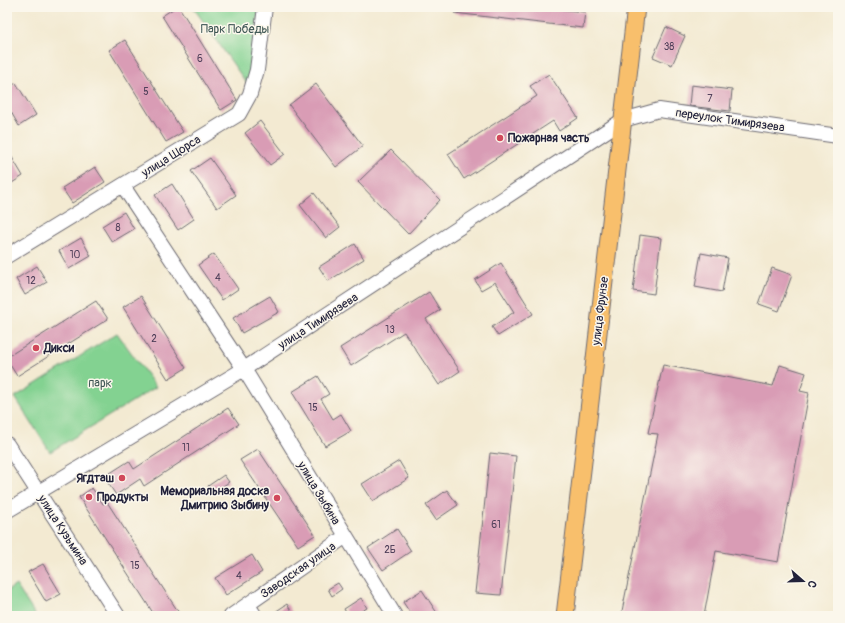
<svg xmlns="http://www.w3.org/2000/svg" width="845" height="623" font-family="Pangolin,sans-serif">
  <style>
    .green { fill: #83d291; stroke: #527a66 }
    .building { fill: #d99cb5 }
    .lines { fill: none; stroke-linecap: round; stroke-linejoin: round }
    .minor-casing { stroke: #6b6870; stroke-width: 16 }
    .major-casing { stroke: #6b6870; stroke-width: 19 }
    .minor { stroke: #fff; stroke-width: 14 }
    .major { stroke: #f8bf6c; stroke-width: 17 }
    .poi-dot { fill: #d1495b; stroke: #fbf7ec; stroke-width: 1.5 }
    .labels { text-anchor: middle; stroke-width: 3; stroke-linejoin: round; paint-order: stroke }
    .number-label { font-size: 10px; fill: #50405a }
    .park-label { font-size: 12px; fill: #3f5755; stroke: #fbf7ec }
    .street-label { font-size: 12px; fill: #22223b; stroke: #fbf7ec }
    .poi-label { font-size: 12px; font-weight: bold; fill: #22223b; stroke: #fbf7ec; text-anchor: start }
  </style>
  <rect width="100%" height="100%" fill="#fbf7ec"/>
  <filter id="ink" filterUnits="userSpaceOnUse"><feTurbulence type="fractalNoise" baseFrequency=".025" numOctaves="2"/><feDisplacementMap in="SourceGraphic" scale="8" xChannelSelector="R" yChannelSelector="G"/><feConvolveMatrix kernelMatrix="1 2 1 2 8 2 1 2 1" color-interpolation-filters="sRGB"/></filter>
  <filter id="wash" filterUnits="userSpaceOnUse"><feTurbulence type="fractalNoise" baseFrequency=".012" numOctaves="4" result="noise"/><feDisplacementMap in="SourceGraphic" scale="16" xChannelSelector="R" yChannelSelector="G"/><feGaussianBlur stdDeviation="0.9" result="paint"/><feColorMatrix in="noise" values="0 0 0 0 0 0 0 0 0 0 0 0 0 0 0 0 0 1.4 0 .05"/><feComposite in="paint" operator="in"/></filter>
  <g filter="url(#wash)">
    <rect width="100%" height="100%" fill="#f3ead2"/>
    <path class="green" d="M193 7H259L250 88Z
      M117 333 156 387 50 452 15 397Z
      M16 585 36 616H7V591Z"/>
    <g id="blocks">
      <path class="building" d="M176 7H179L237 100 221 110 162 16Z
        M455 7H538L585 12 583 28 454 13Z
        M666 27 685 36 672 65 653 57Z
        M125 40 183 132 166 142 109 50Z
        M549 74 578 118 559 131 553 121 464 179 448 154 537 96 530 86Z
        M16 83 36 115 19 126 11 112 7 115V89Z
        M316 84 363 146 336 167 289 105Z
        M691 85 732 90 730 111 689 106Z
        M260 121 285 154 270 165 245 133Z
        M7 149 23 176 7 186Z
        M391 150 440 200 408 234 358 182Z
        M210 158 236 195 217 208 191 171Z
        M95 167 105 182 72 203 62 188Z
        M172 184 194 219 178 230 155 195Z
        M314 193 340 227 326 238 300 205Z
        M124 212 134 229 112 242 102 226Z
        M640 235 661 238 654 294 633 291Z
        M81 238 91 256 69 269 59 251Z
        M355 244 364 259 328 281 319 267Z
        M701 253 728 258 722 292 695 287Z
        M214 254 238 289 222 300 198 265Z
        M501 263 533 314 498 336 492 327 514 312 495 282 481 290 475 280Z
        M37 266 47 282 25 295 16 279Z
        M772 268 792 275 779 311 759 304Z
        M429 292 440 310 426 319 460 371 439 385 404 332 351 366 340 348Z
        M141 296 186 368 168 379 123 307Z
        M270 296 279 312 242 333 233 318Z
        M96 301 108 319 17 376 7 360V357Z
        M663 365 773 386 780 365 806 373 800 391 809 393 778 562 716 551 704 616H621L658 434 648 433Z
        M318 376 329 394 321 399 333 419 341 414 351 431 325 446 292 392Z
        M228 408 239 424 144 486 140 479 116 495 104 477 129 461 134 469Z
        M258 449 315 535 298 546 240 460Z
        M490 453 516 456 501 595 475 593Z
        M399 461 409 478 373 501 362 484Z
        M224 475 229 482 213 493 208 486Z
        M92 488 103 504 107 502 181 616H155L79 497Z
        M447 490 458 505 436 520 426 505Z
        M397 529 411 551 383 570 368 548Z
        M252 555 262 572 226 595 215 578Z
        M43 564 61 594 46 602 28 572Z
        M338 583 342 589 332 596 328 589Z
        M422 590 439 616H412L403 602Z
        M361 598 367 608 353 616H348L344 609Z
        M287 604 294 616H269Z"/>
    </g>
  </g>
  <g filter="url(#ink)">
    <use href="#blocks" fill-opacity="0" stroke="#6b6870" stroke-width="1"/>
    <g class="lines">
      <defs>
        <path id="minor" d="M123 186 244 369 395 616
          M7 256 239 114 250 94 257 70 265 7
          M7 444 118 616
          M7 511 244 369 623 120 659 110 838 136
          M248 605 255 616
          M231 616 346 536"/>
        <path id="major" d="M565 616 636 7"/>
      </defs>
      <use href="#minor" class="minor-casing"/>
      <use href="#major" class="major-casing"/>
      <use href="#minor" class="minor"/>
      <use href="#major" class="major"/>
    </g>
  </g>
  <g class="poi-dot">
    <circle cx="500" cy="138" r="4"/>
    <circle cx="36" cy="348" r="4"/>
    <circle cx="122" cy="478" r="4"/>
    <circle cx="89" cy="497" r="4"/>
    <circle cx="277" cy="498" r="4"/>
  </g>
  <g class="labels">
    <g class="number-label">
      <text x="669" y="50">38</text>
      <text x="200" y="62">6</text>
      <text x="146" y="95">5</text>
      <text x="710" y="102">7</text>
      <text x="118" y="231">8</text>
      <text x="75" y="258">10</text>
      <text x="218" y="281">4</text>
      <text x="31" y="284">12</text>
      <text x="390" y="333">13</text>
      <text x="154" y="342">2</text>
      <text x="313" y="411">15</text>
      <text x="186" y="451">11</text>
      <text x="496" y="528">61</text>
      <text x="390" y="553">2Б</text>
      <text x="135" y="569">15</text>
      <text x="239" y="579">4</text>
    </g>
    <g class="park-label">
      <text x="235" y="33">Парк Победы</text>
      <text x="100" y="387">парк</text>
    </g>
    <g class="street-label">
      <text transform="translate(730 120) rotate(8)" y="4">переулок Тимирязева</text>
      <text transform="translate(171 156) rotate(-32)" y="4">улица Щорса</text>
      <text transform="translate(600 311) rotate(-83)" y="4">улица Фрунзе</text>
      <text transform="translate(318 321) rotate(-33)" y="4">улица Тимирязева</text>
      <text transform="translate(319 493) rotate(59)" y="4">улица Зыбина</text>
      <text transform="translate(63 530) rotate(57)" y="4">улица Кузьмина</text>
      <text transform="translate(298 570) rotate(-35)" y="4">Заводская улица</text>
    </g>
    <g class="poi-label">
      <text x="508" y="142">Пожарная часть</text>
      <text x="44" y="352">Дикси</text>
      <text x="114" y="482" text-anchor="end">Ягдташ</text>
      <text x="269" y="495" text-anchor="end">Мемориальная доска<tspan x="269" dy="14">Дмитрию Зыбину</tspan></text>
      <text x="97" y="501">Продукты</text>
    </g>
  </g>
  <rect width="845" height="623" fill="none" stroke="#fbf7ec" stroke-width="24"/>
  <g transform="translate(803 581) rotate(110)" stroke="#fbf7ec" stroke-width="3" paint-order="stroke">
  <path d="M0-3L7 15L0 10L-7 15Z" fill="#22223b"/>
  <text y="-6" font-size="11" font-weight="bold" text-anchor="middle" fill="#22223b">С</text>
  </g>
</svg>
